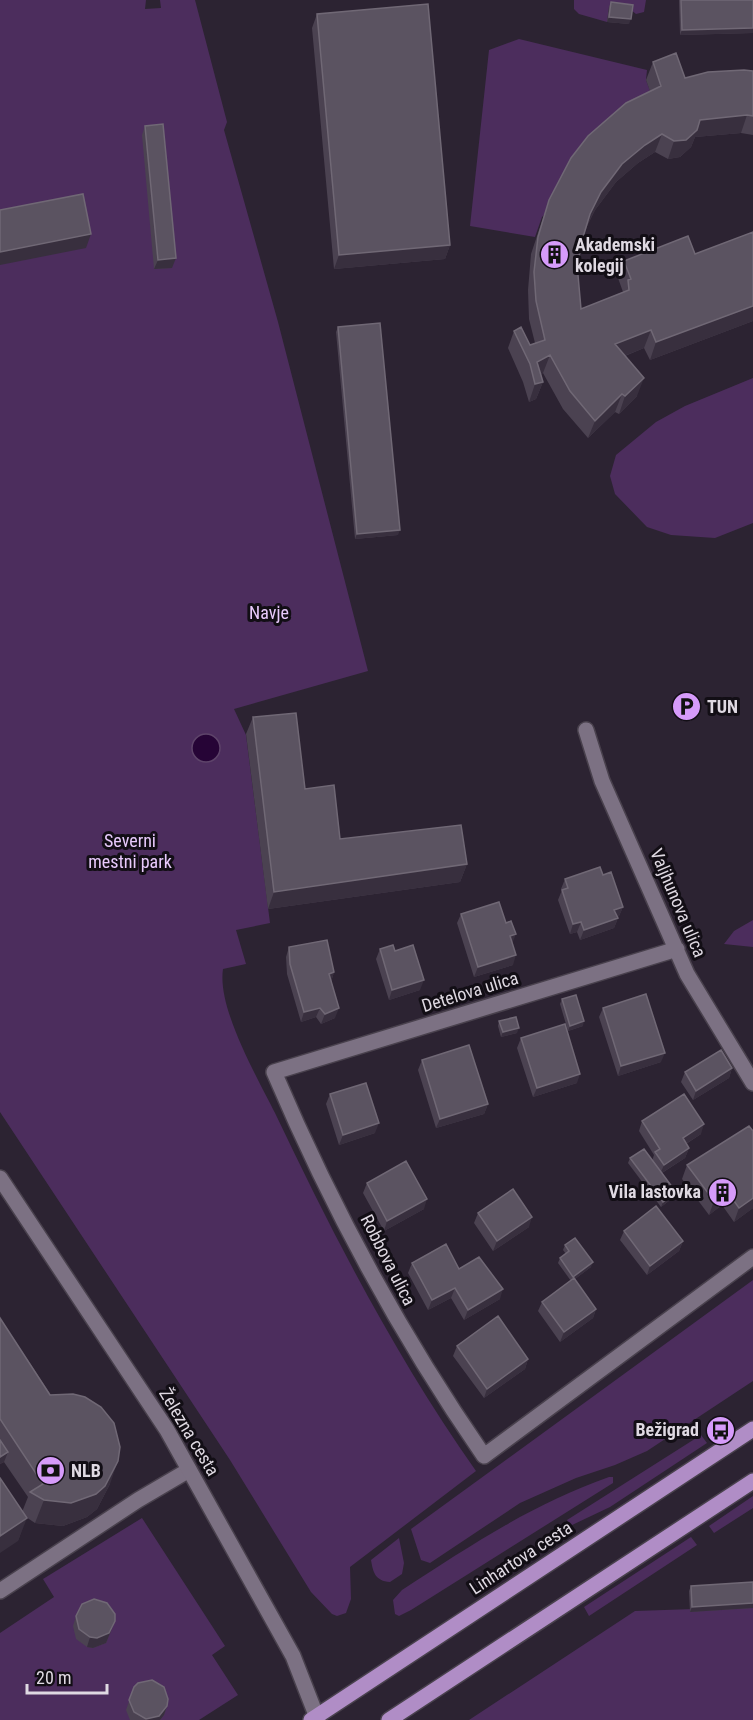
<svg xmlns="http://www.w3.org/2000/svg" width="753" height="1720" font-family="'Roboto Condensed',sans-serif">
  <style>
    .green { fill: #4c2d5d }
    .water { fill: #260436; stroke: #5e446a; stroke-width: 1.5 }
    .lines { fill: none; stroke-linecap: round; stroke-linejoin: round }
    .street-casing { stroke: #49414d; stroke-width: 18 }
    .secondary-casing { stroke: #49414d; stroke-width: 18 }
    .primary-casing { stroke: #49414d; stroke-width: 18 }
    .street { stroke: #7c7183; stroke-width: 15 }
    .secondary { stroke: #7c7183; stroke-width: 15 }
    .primary { stroke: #b08dc6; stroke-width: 15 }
    .wall { fill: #4b4251 }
    .shaded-wall { fill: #382f3e }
    .building { fill: #5b5361; stroke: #706875; stroke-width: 1.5 }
    .labels { text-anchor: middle; stroke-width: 6; stroke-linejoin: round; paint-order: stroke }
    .poi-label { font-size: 18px; font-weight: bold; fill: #dfd9e2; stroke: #120e15; text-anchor: start }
    .park-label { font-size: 18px; fill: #e8cafc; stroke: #120e15 }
    .street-label { font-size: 18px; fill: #dfd9e2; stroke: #120e15 }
  </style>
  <rect width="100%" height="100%" fill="#2c2332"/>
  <path class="green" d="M0 0H146L145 9 161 8 160 0H195L227 122 224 130 278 322 368 671 234 709 246 735 270 923 236 930 246 964 223 969C217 1008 257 1077 275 1113 334 1237 397 1359 476 1471L350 1567 351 1599 346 1613 337 1616 332 1614 311 1592 230 1460 0 1112Z
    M574 0H646L644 12 636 14 631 10 609 7 607 22 579 14 574 9Z
    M519 39 647 70 646 80 655 104 542 217 535 237 470 226 489 50Z
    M753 378V523L715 538 671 535 647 527 615 494 610 476 616 455 656 422 685 406Z
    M753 920V947L724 944 734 931Z
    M753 1280V1381L647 1451 615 1465 576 1478 520 1503 430 1563 421 1560 411 1529Z
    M701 1435 707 1443 610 1507 570 1526 567 1520Z
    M609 1477H613V1483L411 1610 399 1616 395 1614 393 1600 402 1590C470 1546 532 1504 609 1477Z
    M753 1496V1508L714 1533 709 1526Z
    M142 1518 225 1646 212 1655 238 1695 199 1720H0V1633L54 1597 43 1579Z
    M691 1537 697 1545 589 1616 584 1607Z
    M399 1538 404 1563 402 1574 390 1582C375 1581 373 1572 371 1560Z
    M753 1607V1720H469L635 1611Z"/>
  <path class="water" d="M192 748a14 14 0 1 1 28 0a14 14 0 1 1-28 0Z"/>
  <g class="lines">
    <defs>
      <path id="street" d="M586 730 602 781 687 974 753 1083
        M677 949 274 1072C331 1206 401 1336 484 1456L753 1257
        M0 1591 138 1500 189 1470"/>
      <path id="secondary" d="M0 1178 167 1430 293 1656 318 1720"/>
      <path id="primary" d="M311 1720 753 1429
        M389 1720 753 1481"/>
    </defs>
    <use href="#street" class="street-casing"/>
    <use href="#secondary" class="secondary-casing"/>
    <use href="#primary" class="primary-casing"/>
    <use href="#street" class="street"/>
    <use href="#secondary" class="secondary"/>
    <use href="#primary" class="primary"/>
  </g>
  <path class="wall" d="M679 0H753V33L680 35Z
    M611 2 629 24 607 22 609 7Z
    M317 14 450 245 445 259 334 269 312 28Z
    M653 62 685 78 753 71V135L741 133 695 137 691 147 680 157 668 159 655 152 638 163 616 182 595 210 587 226 580 247 578 275 581 309 623 292 618 278 624 261 695 254 753 232V321L650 360 644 348 625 356 637 396 619 414 615 412 588 438 563 409 543 373 541 374 543 382 536 399 529 402 523 382 508 348 514 331 530 345 535 343 529 319 528 290 531 254 549 200 650 91 646 80Z
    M145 126 172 268 154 269 142 135Z
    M338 327 398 535 355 539 336 332Z
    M253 717 340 839 467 864 460 882 268 909 246 734Z
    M603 875 623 907 619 916 617 917 618 918 614 928 580 940 577 932 570 934 558 900 562 890 561 889 565 879Z
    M461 914 512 943 513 965 474 977 457 923Z
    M289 947 334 972 331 982 335 1018 321 1024 316 1017 301 1022 287 974 286 957Z
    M380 949 395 951 420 990 389 1000 376 959Z
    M562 999 583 1026 568 1031 560 1004Z
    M603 1008 661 1062 618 1076 599 1017Z
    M499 1021 517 1033 501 1037 498 1026Z
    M521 1038 577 1083 533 1097 517 1048Z
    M422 1060 488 1104 484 1114 436 1128 418 1070Z
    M732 1068 729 1078 693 1100 681 1082 685 1072Z
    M330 1094 375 1133 339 1145 326 1104Z
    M642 1121 701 1134 686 1144 689 1148 685 1158 662 1173 676 1192 674 1197 661 1207 628 1163 630 1158 652 1161 654 1155 639 1131Z
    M753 1131V1208L734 1222 722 1205 709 1215 682 1179 687 1165Z
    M367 1183 424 1209 384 1231 363 1193Z
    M478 1213 529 1227 493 1251 474 1223Z
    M624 1231 683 1241 679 1251 647 1275 620 1240Z
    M565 1245 591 1267 575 1279 596 1309 593 1318 560 1342 538 1311 542 1302 571 1281 558 1263 560 1258 566 1254 563 1250Z
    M412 1263 459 1269 500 1299 464 1320 451 1298 428 1310 408 1273Z
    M0 1318 110 1484 97 1509 87 1517 63 1526 35 1523 26 1517 18 1541 22 1512 28 1497 4 1462 0 1464Z
    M457 1346 528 1359 525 1369 484 1398 453 1356Z
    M753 1582V1608L690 1612 689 1591 691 1586Z
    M76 1616 115 1621 106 1643 93 1648 87 1647 76 1639 73 1626Z
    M134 1687 167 1706 164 1715 160 1720H130L126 1710Z"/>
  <path class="shaded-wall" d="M609 17 631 19 629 24 607 22Z
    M753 28V33L680 35 682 30Z
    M747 115 741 133 695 137 691 147 680 157 668 159 674 141 700 120Z
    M662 134 655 152 638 163 616 182 595 210 584 232 590 214 601 192 622 164 645 145Z
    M91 234 86 248 0 265V252Z
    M450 245 445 259 334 269 339 255Z
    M176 258 172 268 154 269 158 260Z
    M753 306V321L650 360 656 342Z
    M651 330 644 348 609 362 615 344Z
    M550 355 543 373 533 378 537 362Z
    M644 378 637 396 619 414 625 396Z
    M543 382 536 399 529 402 535 384Z
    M622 394 615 412 588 438 595 421Z
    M400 530 398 535 355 539 357 534Z
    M467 864 460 882 268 909 274 892Z
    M623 907 619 916 611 919 614 910Z
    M618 918 614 928 580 940 584 930Z
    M581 922 577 932 570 934 573 924Z
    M516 934 512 944 510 936Z
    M516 955 513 965 474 977 478 967Z
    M334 972 331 982 329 974Z
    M424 980 420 990 389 1000 392 990Z
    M320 1008 316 1017 301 1022 304 1012Z
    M339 1008 335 1018 321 1024 325 1014Z
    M584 1021 583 1026 568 1031 570 1026Z
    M519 1028 517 1033 501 1037 503 1032Z
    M665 1053 661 1062 618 1076 621 1066Z
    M732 1068 729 1078 693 1100 696 1091Z
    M580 1074 577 1083 533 1097 537 1088Z
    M488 1104 484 1114 436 1128 440 1119Z
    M379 1123 375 1133 339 1145 343 1135Z
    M704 1124 701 1134 679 1148 683 1138Z
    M689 1148 685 1158 660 1174 664 1165Z
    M727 1191 722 1205 709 1215 714 1201Z
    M676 1192 674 1197 661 1207 663 1202Z
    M753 1198V1208L734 1222 739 1208Z
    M427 1199 424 1209 384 1231 387 1221Z
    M532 1217 529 1227 493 1251 497 1241Z
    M683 1241 679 1251 647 1275 650 1266Z
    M593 1262 591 1267 571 1282 573 1277Z
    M455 1288 451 1298 428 1310 432 1300Z
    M503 1289 500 1299 464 1320 468 1310Z
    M596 1309 593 1318 560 1342 564 1332Z
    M528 1359 525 1369 484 1398 487 1389Z
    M8 1452 4 1462 0 1464V1457Z
    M118 1461 110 1484 97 1509 87 1517 63 1526 35 1523 44 1500Z
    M27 1518 18 1541 0 1553V1536Z
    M753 1603V1608L690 1612 692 1607Z
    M115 1621 106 1643 93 1648 87 1647 90 1637Z
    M167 1706 164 1715 160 1720H145L146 1719Z"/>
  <path class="building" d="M681 0H753V28L682 30Z
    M611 2 633 5 631 19 609 17Z
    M428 4 450 245 339 255 317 14Z
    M676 53 685 78 708 72 744 70 753 71V116L747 115 700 120 697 130 686 140 674 141 662 134 645 145 622 164 601 192 590 214 580 247 578 275 581 309 629 290 628 280 631 279 624 261 688 236 695 254 753 232V306L656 342 651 330 615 344 644 378 625 396 622 394 595 421 570 391 550 355 537 362 543 382 535 384 530 364 514 331 521 327 530 345 545 340 536 301 534 272 538 237 549 200 571 158 588 136 626 103 661 86 653 62Z
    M163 124 176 258 158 260 145 126Z
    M83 194 91 234 0 252V210Z
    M380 323 400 530 357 534 338 327Z
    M296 713 305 789 334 785 340 839 461 825 467 864 274 892 253 717Z
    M600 867 603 875 611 872 623 907 614 910 618 918 584 930 581 922 573 924 562 890 568 888 565 879Z
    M499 902 506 923 511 921 516 934 510 936 516 955 478 967 461 914Z
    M327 940 334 972 329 974 339 1008 325 1014 320 1008 304 1012 290 964 289 947Z
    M393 945 395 951 413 945 424 980 392 990 380 949Z
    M646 994 665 1053 621 1066 603 1008Z
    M576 995 584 1021 570 1026 562 999Z
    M516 1017 519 1028 503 1032 499 1021Z
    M565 1024 580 1074 537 1088 521 1038Z
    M469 1045 488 1104 440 1119 422 1060Z
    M721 1050 732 1068 696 1091 685 1072Z
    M366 1083 379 1123 343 1135 330 1094Z
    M684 1094 704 1124 683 1138 689 1148 664 1165 655 1152 660 1149 642 1121Z
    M749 1126 753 1131V1198L739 1208 727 1191 714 1201 687 1165Z
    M644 1149 676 1192 663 1202 630 1158Z
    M406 1161 427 1199 387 1221 367 1183Z
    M513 1189 532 1217 497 1241 478 1213Z
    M656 1206 683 1241 650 1266 624 1231Z
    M575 1238 593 1262 573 1277 560 1258 569 1251 565 1245Z
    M446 1244 459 1269 479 1257 503 1289 468 1310 455 1288 432 1300 412 1263Z
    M574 1278 596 1309 564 1332 542 1302Z
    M498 1316 528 1359 487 1389 457 1346Z
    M0 1318 50 1395 73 1394 85 1397 101 1407 114 1423 120 1447 118 1461 105 1486 96 1494 71 1503 44 1500 30 1492 43 1484 0 1419Z
    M0 1440 8 1452 0 1457Z
    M0 1478 27 1518 0 1536Z
    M753 1582V1603L692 1607 691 1586Z
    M94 1599 107 1603 115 1614V1621L109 1633 97 1638 90 1637 79 1629 76 1616 82 1604Z
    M152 1680 164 1687 168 1699 167 1706 159 1716 146 1719 134 1712 129 1700 134 1687 138 1683Z"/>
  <defs>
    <symbol id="building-disc" viewBox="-11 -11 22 22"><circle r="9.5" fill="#d69bfa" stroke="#120e15"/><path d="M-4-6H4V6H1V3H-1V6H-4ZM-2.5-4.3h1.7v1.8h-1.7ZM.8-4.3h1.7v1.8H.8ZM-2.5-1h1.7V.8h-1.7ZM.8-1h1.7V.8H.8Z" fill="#111"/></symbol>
    <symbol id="parking-disc" viewBox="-11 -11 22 22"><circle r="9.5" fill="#d69bfa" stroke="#120e15"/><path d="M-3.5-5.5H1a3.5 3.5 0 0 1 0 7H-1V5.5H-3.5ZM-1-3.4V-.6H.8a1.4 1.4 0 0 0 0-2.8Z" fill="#111"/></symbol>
    <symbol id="bus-disc" viewBox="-11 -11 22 22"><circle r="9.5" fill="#d69bfa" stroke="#120e15"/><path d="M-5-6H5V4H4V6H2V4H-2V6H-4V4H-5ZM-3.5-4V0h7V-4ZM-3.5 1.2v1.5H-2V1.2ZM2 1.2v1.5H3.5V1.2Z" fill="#111"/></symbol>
    <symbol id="bank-disc" viewBox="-11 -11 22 22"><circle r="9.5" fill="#d69bfa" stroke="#120e15"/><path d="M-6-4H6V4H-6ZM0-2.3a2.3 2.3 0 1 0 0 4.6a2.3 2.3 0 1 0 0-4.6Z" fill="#111"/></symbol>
  </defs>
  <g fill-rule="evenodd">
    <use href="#building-disc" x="538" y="238" width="33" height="33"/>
    <use href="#parking-disc" x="670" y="690" width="33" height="33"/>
    <use href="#building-disc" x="706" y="1176" width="33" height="33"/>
    <use href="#bus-disc" x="704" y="1414" width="33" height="33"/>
    <use href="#bank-disc" x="34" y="1454" width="33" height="33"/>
  </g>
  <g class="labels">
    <g class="poi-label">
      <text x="575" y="251">Akademski<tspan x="575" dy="21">kolegij</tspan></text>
      <text x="707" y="713">TUN</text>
      <text x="701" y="1198" text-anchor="end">Vila lastovka</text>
      <text x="699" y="1436" text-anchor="end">Bežigrad</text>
      <text x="71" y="1477">NLB</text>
    </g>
    <g class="park-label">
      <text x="269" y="619">Navje</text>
      <text x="130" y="847">Severni<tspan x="130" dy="21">mestni park</tspan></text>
    </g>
    <g class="street-label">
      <text transform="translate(678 903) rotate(67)" y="6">Valjhunova ulica</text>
      <text transform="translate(470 992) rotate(-17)" y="6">Detelova ulica</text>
      <text transform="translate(388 1260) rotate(63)" y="6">Robbova ulica</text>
      <text transform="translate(189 1432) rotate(59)" y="6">Železna cesta</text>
      <text transform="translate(521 1558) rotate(-33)" y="6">Linhartova cesta</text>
    </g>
  </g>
  <path d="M27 1684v9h80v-9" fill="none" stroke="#dfd9e2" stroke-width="3"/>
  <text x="36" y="1684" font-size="18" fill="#dfd9e2" stroke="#120e15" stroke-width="4.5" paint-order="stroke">20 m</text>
</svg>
